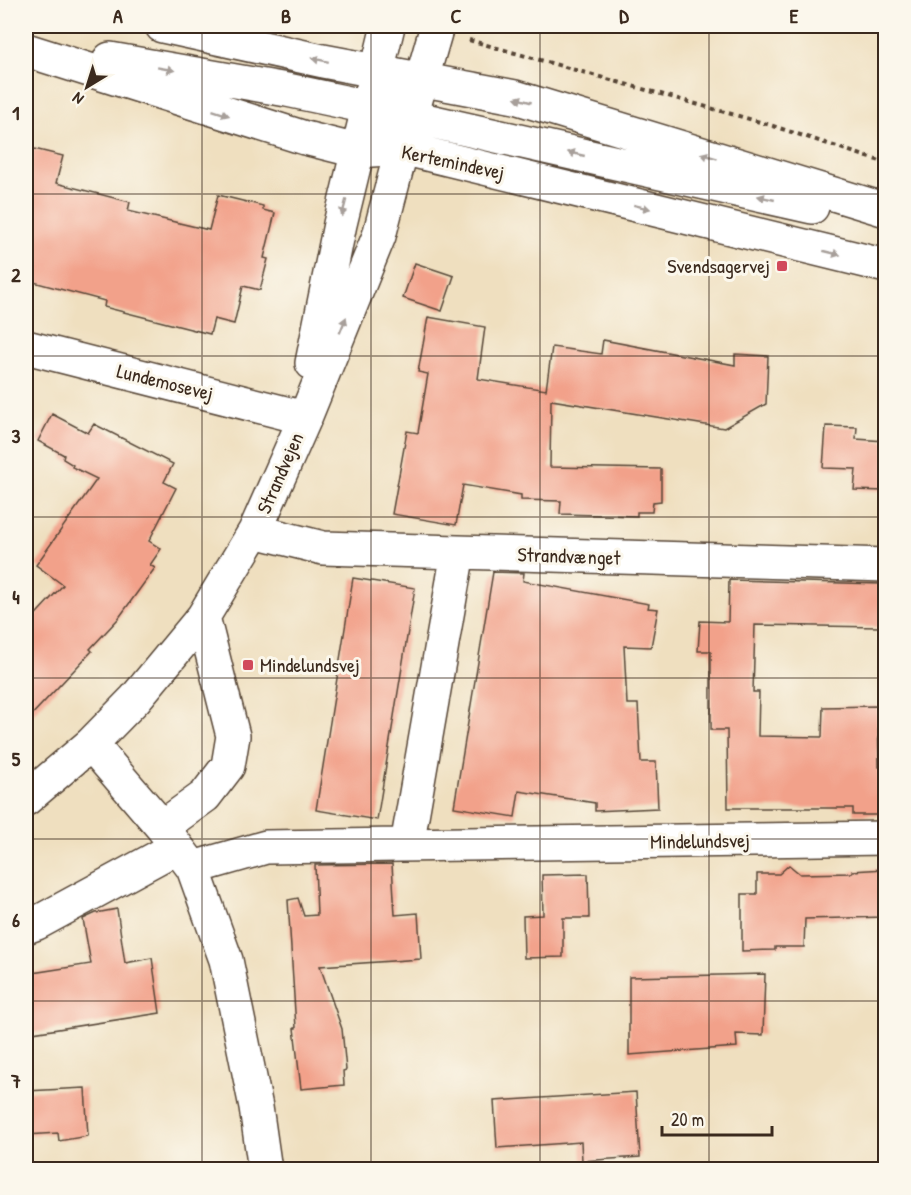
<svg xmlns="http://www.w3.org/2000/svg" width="911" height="1195" font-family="'Patrick Hand',sans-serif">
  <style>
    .building { fill: #f2a18a }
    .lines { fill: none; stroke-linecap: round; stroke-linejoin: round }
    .minor-casing { stroke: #564536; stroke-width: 36 }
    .major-casing { stroke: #564536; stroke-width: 36 }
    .path { stroke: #564536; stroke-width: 4; stroke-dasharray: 4.5 4.5; stroke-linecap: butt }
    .minor { stroke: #fff; stroke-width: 33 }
    .major { stroke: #fff; stroke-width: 33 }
    .oneway { fill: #a79f9a }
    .grid { fill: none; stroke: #3b2a1e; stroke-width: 1.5; stroke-opacity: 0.55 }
    .poi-dot { fill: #d1495b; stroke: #fbf7ec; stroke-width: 2 }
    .labels { text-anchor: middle; stroke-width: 6; stroke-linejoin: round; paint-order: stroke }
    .street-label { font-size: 20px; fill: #3b2a1e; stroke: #fbf7ec }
    .poi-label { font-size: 20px; fill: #3b2a1e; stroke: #fbf7ec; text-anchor: end }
    .neatline { fill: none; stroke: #3b2a1e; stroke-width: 2 }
    .grid-label { font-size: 20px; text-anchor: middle; font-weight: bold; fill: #3b2a1e }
  </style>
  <rect width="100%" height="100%" fill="#fbf7ec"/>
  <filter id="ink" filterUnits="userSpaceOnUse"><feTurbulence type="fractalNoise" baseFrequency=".0167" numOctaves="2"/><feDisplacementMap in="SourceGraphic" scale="12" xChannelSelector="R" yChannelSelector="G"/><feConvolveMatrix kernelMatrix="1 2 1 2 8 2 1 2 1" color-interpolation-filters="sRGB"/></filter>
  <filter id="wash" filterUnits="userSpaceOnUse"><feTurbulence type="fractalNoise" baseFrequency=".008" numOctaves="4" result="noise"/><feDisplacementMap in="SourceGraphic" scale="24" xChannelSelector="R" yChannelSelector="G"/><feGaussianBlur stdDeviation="1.35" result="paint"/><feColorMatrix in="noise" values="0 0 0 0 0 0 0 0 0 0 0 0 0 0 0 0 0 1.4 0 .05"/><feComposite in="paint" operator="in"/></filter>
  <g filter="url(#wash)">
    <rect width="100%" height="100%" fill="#efdfbf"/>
    <g id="blocks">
      <path class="building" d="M26 147 63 156 56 183 130 202 128 211 209 230 218 195 263 206V210L275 213 264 258 268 259 260 290 243 286 234 324 214 319 210 334 104 307 105 301 26 280Z
        M415 263 454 276 442 311 403 298Z
        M428 317 485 327 478 379 546 390 552 347 601 354 603 340 735 365V354L768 356 766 404 724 428 551 400 550 467 661 469V501L653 502 652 512H637V516L560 514 561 501 521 500V495L463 485 456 525 392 514 407 431 418 433 428 374 418 372Z
        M52 414 88 433 94 424 173 464 164 482 176 488 149 541 161 549 150 565 155 568 118 619 90 649 92 651 26 721V625L63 585 36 565 97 479 72 467 73 465 63 459 64 455 38 441Z
        M826 426 857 427 856 439 885 441V491L854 490 856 469 823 468Z
        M493 572 524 573 523 581 649 604 648 608 658 609 651 647 624 646 627 704H638L641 762H656L658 808 595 811V803L519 791 515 817 454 807Z
        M353 578 415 588 377 820 316 810Z
        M729 580 881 584 882 586 885 587V624H880V627L755 625 753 692H759L758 736 822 737 823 707 878 706 879 767H885V815H853V808H728L727 730H711V651H698L700 621 728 622Z
        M392 864 395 915 418 913 421 959 320 966 342 1029 346 1070 343 1071 344 1085 301 1089 294 1028H296L288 900 298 898 304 916 317 915 315 865Z
        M789 865 800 874 852 873V871L885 869V917L805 919 804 947H775V950L742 951V894H757V874H779Z
        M588 874 589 918H563V957L524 958 523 916 543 915 542 875Z
        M117 909 125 963 152 958 160 1013 26 1034V974L91 964 83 919 96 913Z
        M765 974 763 1035 736 1034 737 1047 629 1055V977Z
        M85 1088 88 1136 59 1141 58 1133 26 1135V1091Z
        M636 1092 640 1157 582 1161 581 1142 497 1148 494 1101Z"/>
    </g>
  </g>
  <g filter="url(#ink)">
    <use href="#blocks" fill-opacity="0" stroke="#564536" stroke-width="1.5"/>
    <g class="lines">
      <defs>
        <path id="minor" d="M26 347 305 418
          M312 363 340 224 388 26
          M255 531 323 548 886 565
          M91 744 162 827 193 868 226 960 256 1107 265 1170
          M26 799 91 744 135 699 203 617 255 531 305 418 379 236 402 148 437 26
          M162 827 205 796 228 766 233 736 203 617
          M407 845 458 552
          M193 868 266 847 886 838
          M26 927 37 923 177 847"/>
        <path id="major" d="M162 26 323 61 515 97 886 210
          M26 50 305 138 357 151 402 148 886 266
          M110 59 287 90 368 107C391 107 404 94 422 79
          M361 148 412 117 812 207"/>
      </defs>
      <use href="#minor" class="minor-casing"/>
      <use href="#major" class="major-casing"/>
      <path class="path" d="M469 40 767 124 886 163"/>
      <use href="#minor" class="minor"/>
      <use href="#major" class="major"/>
    </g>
    <defs><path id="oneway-solid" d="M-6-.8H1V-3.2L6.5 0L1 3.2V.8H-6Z" transform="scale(1.5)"/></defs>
    <g class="oneway">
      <use href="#oneway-solid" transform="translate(320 60) rotate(-168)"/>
      <use href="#oneway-solid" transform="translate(166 69) rotate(10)"/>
      <use href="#oneway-solid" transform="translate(523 100) rotate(-164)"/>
      <use href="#oneway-solid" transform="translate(221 113) rotate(18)"/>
      <use href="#oneway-solid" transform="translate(576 154) rotate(-167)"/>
      <use href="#oneway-solid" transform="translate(709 156) rotate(-163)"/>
      <use href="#oneway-solid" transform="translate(766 198) rotate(-167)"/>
      <use href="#oneway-solid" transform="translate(642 207) rotate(14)"/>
      <use href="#oneway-solid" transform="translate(344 208) rotate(105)"/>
      <use href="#oneway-solid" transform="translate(832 253) rotate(14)"/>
      <use href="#oneway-solid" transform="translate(343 325) rotate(-68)"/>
    </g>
  </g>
  <path class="grid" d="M202 26V1170M371 26V1170M540 26V1170M709 26V1170M26 194H886M26 356H886M26 517H886M26 678H886M26 839H886M26 1001H886"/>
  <g class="poi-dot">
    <rect x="776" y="260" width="12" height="12" rx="3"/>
    <rect x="242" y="659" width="12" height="12" rx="3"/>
  </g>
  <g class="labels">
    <g class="street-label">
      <text transform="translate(453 162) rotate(12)" y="7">Kertemindevej</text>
      <text transform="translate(165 382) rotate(14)" y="7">Lundemosevej</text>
      <text transform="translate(280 473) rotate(-66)" y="7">Strandvejen</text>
      <text transform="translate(569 556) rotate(2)" y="7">Strandvænget</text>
      <text transform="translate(700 841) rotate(-1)" y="7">Mindelundsvej</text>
    </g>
    <g class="poi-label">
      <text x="770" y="273">Svendsagervej</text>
      <text x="260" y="672" text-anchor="start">Mindelundsvej</text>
    </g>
  </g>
  <rect width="911" height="1195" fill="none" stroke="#fbf7ec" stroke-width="66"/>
  <g transform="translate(87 87) rotate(218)" stroke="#fbf7ec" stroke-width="4.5" paint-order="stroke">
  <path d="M0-4.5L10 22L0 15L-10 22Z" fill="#3b2a1e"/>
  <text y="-9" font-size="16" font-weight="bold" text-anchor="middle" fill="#3b2a1e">N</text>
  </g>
  <path d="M662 1126v9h110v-9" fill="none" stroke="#3b2a1e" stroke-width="3"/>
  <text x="671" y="1126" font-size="18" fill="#3b2a1e" stroke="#fbf7ec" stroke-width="4.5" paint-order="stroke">20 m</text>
  <rect x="33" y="33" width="845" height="1129" class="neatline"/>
  <g class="grid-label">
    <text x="118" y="23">A</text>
    <text x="286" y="23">B</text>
    <text x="456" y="23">C</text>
    <text x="624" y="23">D</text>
    <text x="794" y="23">E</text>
    <text x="16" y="120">1</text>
    <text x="16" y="282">2</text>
    <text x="16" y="443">3</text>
    <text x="16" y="604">4</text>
    <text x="16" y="766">5</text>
    <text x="16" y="927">6</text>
    <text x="16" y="1088">7</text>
  </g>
</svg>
